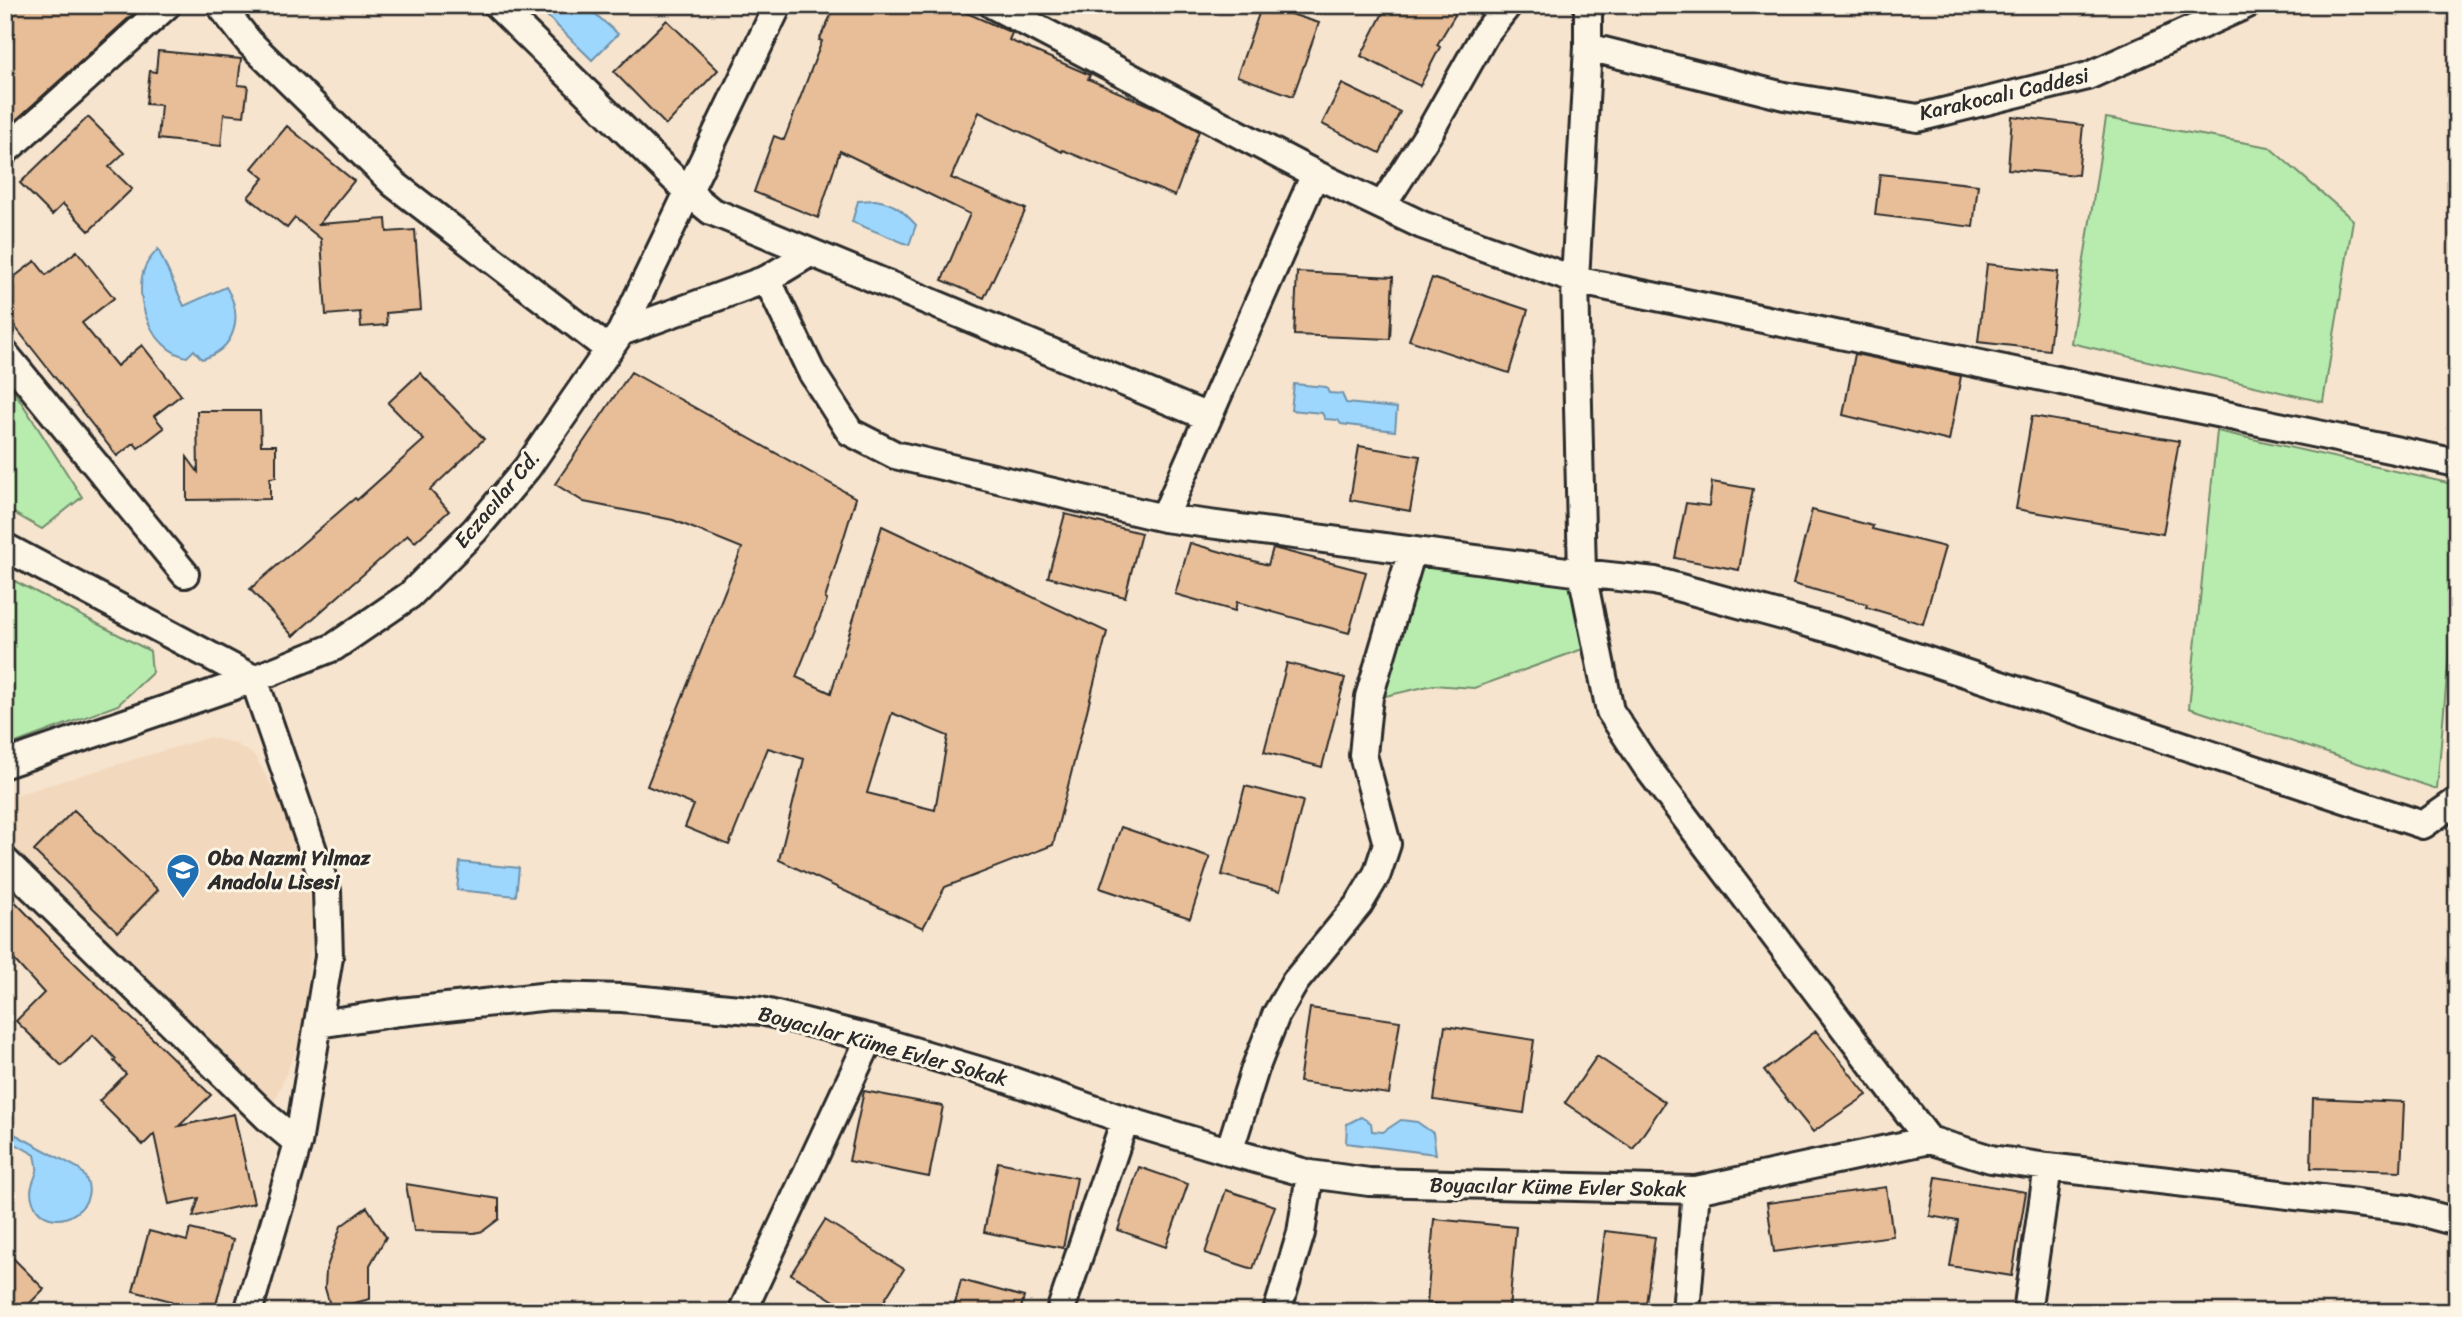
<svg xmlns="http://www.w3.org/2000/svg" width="2462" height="1317" font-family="Sriracha,sans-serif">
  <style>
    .built { fill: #f2d9be }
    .green { fill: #b8ecae; stroke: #728c6c; stroke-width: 2 }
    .water { fill: #9ed7fe; stroke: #7092aa; stroke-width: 2 }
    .building { fill: #e8be98; stroke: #2b2b2b; stroke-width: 2; fill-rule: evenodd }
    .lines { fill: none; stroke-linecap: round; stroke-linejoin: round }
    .street-casing { stroke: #2b2b2b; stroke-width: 32 }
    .street { stroke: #fcf5e5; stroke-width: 26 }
    .labels { text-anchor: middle; stroke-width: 6; stroke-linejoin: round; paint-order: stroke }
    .street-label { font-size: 21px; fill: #2b2b2b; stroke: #fcf5e5 }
    .poi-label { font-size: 21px; font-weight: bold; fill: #2b2b2b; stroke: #fcf5e5; text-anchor: start }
  </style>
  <rect width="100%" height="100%" fill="#f6e4ce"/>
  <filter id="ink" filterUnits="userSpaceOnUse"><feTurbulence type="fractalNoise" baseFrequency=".0143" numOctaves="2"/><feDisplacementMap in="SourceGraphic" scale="14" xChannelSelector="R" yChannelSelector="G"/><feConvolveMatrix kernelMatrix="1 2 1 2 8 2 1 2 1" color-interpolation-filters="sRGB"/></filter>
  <g filter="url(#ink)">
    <path class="built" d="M209 737 235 743 255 756 298 832 307 869 313 931 302 1036 271 1110 5 852V798Z"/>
    <path class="green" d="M2106 118 2269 147 2353 220 2323 402 2071 343Z
      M5 382 11 386 82 497 42 529 5 508Z
      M2217 431 2457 485V563L2437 789 2189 708Z
      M1417 557 1577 578 1591 646 1474 688 1433 685 1377 698Z
      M5 576 150 651 152 673 118 705 5 747Z"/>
    <path class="water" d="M536 5H585L618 34 592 60Z
      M875 200C895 203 903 211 916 225L909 245 852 222 858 201Z
      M158 249 184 306 226 287C244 316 236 349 202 359L194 350 187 357C152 350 132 299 145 267 148 260 153 255 158 249Z
      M1294 384 1326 387 1329 393 1342 394 1346 403 1397 408 1395 431 1341 424 1338 420 1325 419 1322 413 1291 410Z
      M460 862 519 868 516 896 457 890Z
      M1361 1117 1371 1123 1372 1131 1383 1132 1401 1120 1417 1122 1433 1133 1436 1154 1346 1143 1347 1124Z
      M5 1129 78 1168C114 1203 50 1242 33 1202 28 1189 34 1182 37 1171 38 1166 36 1160 35 1155L5 1138Z"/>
    <path class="building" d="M5 5H143L5 130Z
      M836 5H949L1010 32 1012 33 1009 40 1090 75 1088 79 1162 111 1199 131 1175 196 1063 150 1062 152 979 112 951 178 1026 209 984 298 942 280 970 214 840 151 818 218 754 192 774 136 784 140 822 41 819 40Z
      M1262 5 1319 23 1293 96 1237 76Z
      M1387 5H1461L1437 45 1440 47 1420 86 1361 56Z
      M667 20 718 70 666 125 614 72Z
      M158 51 241 59 238 85 248 86 244 116 224 114 221 146 158 139 161 105 146 104 150 71 156 72Z
      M1342 84 1400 112 1380 153 1322 124Z
      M2012 116 2083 125 2078 175 2008 169Z
      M88 117 124 153 109 167 132 189 89 231 63 204 52 215 20 183Z
      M287 126 354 181 319 224 386 219 387 232 415 230 421 310 386 313 387 325 361 327 360 312 326 315 321 239 295 218 287 228 248 197 264 178 252 168Z
      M1880 174 1978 185 1973 227 1875 215Z
      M77 251 114 298 82 323 117 366 142 345 181 395 154 416 164 428 138 448 134 443 117 456 5 314V284L35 261 46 275Z
      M1987 264 2058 272 2049 350 1978 342Z
      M1297 272 1393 277 1390 339 1294 335Z
      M1432 278 1528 310 1509 373 1409 340Z
      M1855 354 1961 376 1949 441 1843 415Z
      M631 372 856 498 825 599 827 600 796 677 831 693 882 526 1107 632 1053 845 945 887 923 928 779 860 804 759 768 748 729 845 685 827 694 805 647 786 742 548 673 520 584 502 555 484ZM892 713 948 736 935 810 867 793Z
      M420 373 484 439 430 490 449 511 415 542 408 535 293 636 250 589 355 498 357 500 424 440 388 403Z
      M197 411H260L261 445H276V477L270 478V499L187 500V457L198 472Z
      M2032 416 2179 441 2163 534 2016 509Z
      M1359 446 1420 456 1410 511 1350 500Z
      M1712 482 1753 489 1739 570 1675 558 1686 503 1709 506Z
      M1812 510 1873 526 1872 529 1945 547 1923 624 1866 607 1867 604 1793 584Z
      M1065 514 1141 533 1125 597 1048 577Z
      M1190 543 1268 565 1273 548 1366 572 1349 633 1237 602 1235 611 1175 594Z
      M1287 663 1345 678 1322 767 1264 752Z
      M1245 786 1303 801 1280 891 1222 875Z
      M74 810 158 890 118 932 34 851Z
      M1121 827 1210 857 1190 918 1100 888Z
      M5 891 61 950 211 1095 179 1126 234 1114 254 1203 193 1217 199 1198 169 1204 154 1134 143 1145 99 1101 126 1074 114 1061 116 1059 93 1035 62 1066 16 1021 44 993 5 950Z
      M1310 1008 1400 1021 1389 1094 1299 1082Z
      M1445 1026 1534 1040 1524 1113 1434 1100Z
      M1816 1031 1867 1095 1813 1132 1764 1071Z
      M1597 1056 1665 1102 1633 1149 1565 1103Z
      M864 1091 943 1106 929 1177 849 1161Z
      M2313 1098 2404 1102 2401 1171 2311 1168Z
      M998 1162 1077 1178 1063 1248 984 1232Z
      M1139 1167 1188 1184 1166 1247 1118 1230Z
      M1936 1177 2026 1192 2012 1276 1950 1266 1958 1221 1930 1216Z
      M406 1184 499 1199V1219L483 1231 474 1233 414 1231Z
      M1886 1187 1893 1236 1774 1252 1767 1203Z
      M1226 1190 1275 1206 1253 1269 1205 1253Z
      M367 1207 386 1237 370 1265V1299L331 1309 325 1288 326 1270 341 1226Z
      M1434 1219 1516 1227 1509 1310 1427 1303Z
      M825 1220 904 1269 877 1312H852L791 1274Z
      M190 1229 233 1240 214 1312H168L171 1301 133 1291 149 1231 187 1241Z
      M1605 1231 1655 1237 1645 1312H1595Z
      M5 1250 44 1289 21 1312H5Z
      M961 1280 1024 1297 1020 1312H953Z"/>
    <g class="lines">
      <defs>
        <path id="street" d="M220 5 249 42 394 184 608 349
          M497 5 689 193 711 211 1208 417
          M993 5 1315 174 1422 225 1575 280 2457 463
          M1588 5V47L1575 280 1582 573 1610 711 1647 767 1929 1140 1991 1159 2048 1167 2408 1209 2457 1222
          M1588 47 1784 96 1918 118 2088 76 2246 5
          M5 151 167 5
          M1382 206 1430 131 1485 34 1508 5
          M767 279 811 371 850 432 895 455 1164 518 1582 573 1655 581 1841 632 2423 825 2457 801
          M621 332 767 279 810 253
          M5 354 185 574
          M1164 518 1315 174
          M5 547 254 679 327 891 329 957 298 1143 248 1312
          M5 764 254 679 334 647 410 595 475 530 527 468 621 332 778 5
          M5 861 268 1118 298 1143
          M318 1024 400 1012 550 996 622 998 761 1011 870 1038 998 1076 1125 1120 1234 1153 1310 1174 1369 1182 1696 1190 1929 1140
          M1229 1152 1255 1069 1276 1015 1295 982 1359 904 1377 874 1387 844 1363 755 1366 724 1369 697 1412 551
          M742 1312 870 1038
          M1060 1312 1125 1120
          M1277 1312 1301 1233 1310 1174
          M1686 1312 1696 1190
          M2027 1312 2048 1167"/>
      </defs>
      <use href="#street" class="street-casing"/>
      <use href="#street" class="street"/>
    </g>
  </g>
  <defs>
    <symbol id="school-pin" viewBox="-11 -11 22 30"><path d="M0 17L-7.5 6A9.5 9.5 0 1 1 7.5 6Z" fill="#1f6fb2" stroke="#fcf5e5"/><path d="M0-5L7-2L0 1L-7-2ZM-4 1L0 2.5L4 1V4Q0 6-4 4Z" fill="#fff"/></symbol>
  </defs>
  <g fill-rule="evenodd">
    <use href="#school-pin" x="164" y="851" width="38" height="52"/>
  </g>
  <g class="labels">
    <g class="street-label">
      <text transform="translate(2004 94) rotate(-13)" y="7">Karakocalı Caddesi</text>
      <text transform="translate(497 499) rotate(-50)" y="7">Eczacılar Cd.</text>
      <text transform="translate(883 1046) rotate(15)" y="7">Boyacılar Küme Evler Sokak</text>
      <text transform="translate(1558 1187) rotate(1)" y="7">Boyacılar Küme Evler Sokak</text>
    </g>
    <g class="poi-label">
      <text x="208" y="865">Oba Nazmi Yılmaz<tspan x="208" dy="24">Anadolu Lisesi</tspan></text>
    </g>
  </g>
  <rect width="2462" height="1317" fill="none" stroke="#fcf5e5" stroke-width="28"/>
  <rect x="14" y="14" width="2434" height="1289" fill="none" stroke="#2b2b2b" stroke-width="2.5" filter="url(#ink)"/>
</svg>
